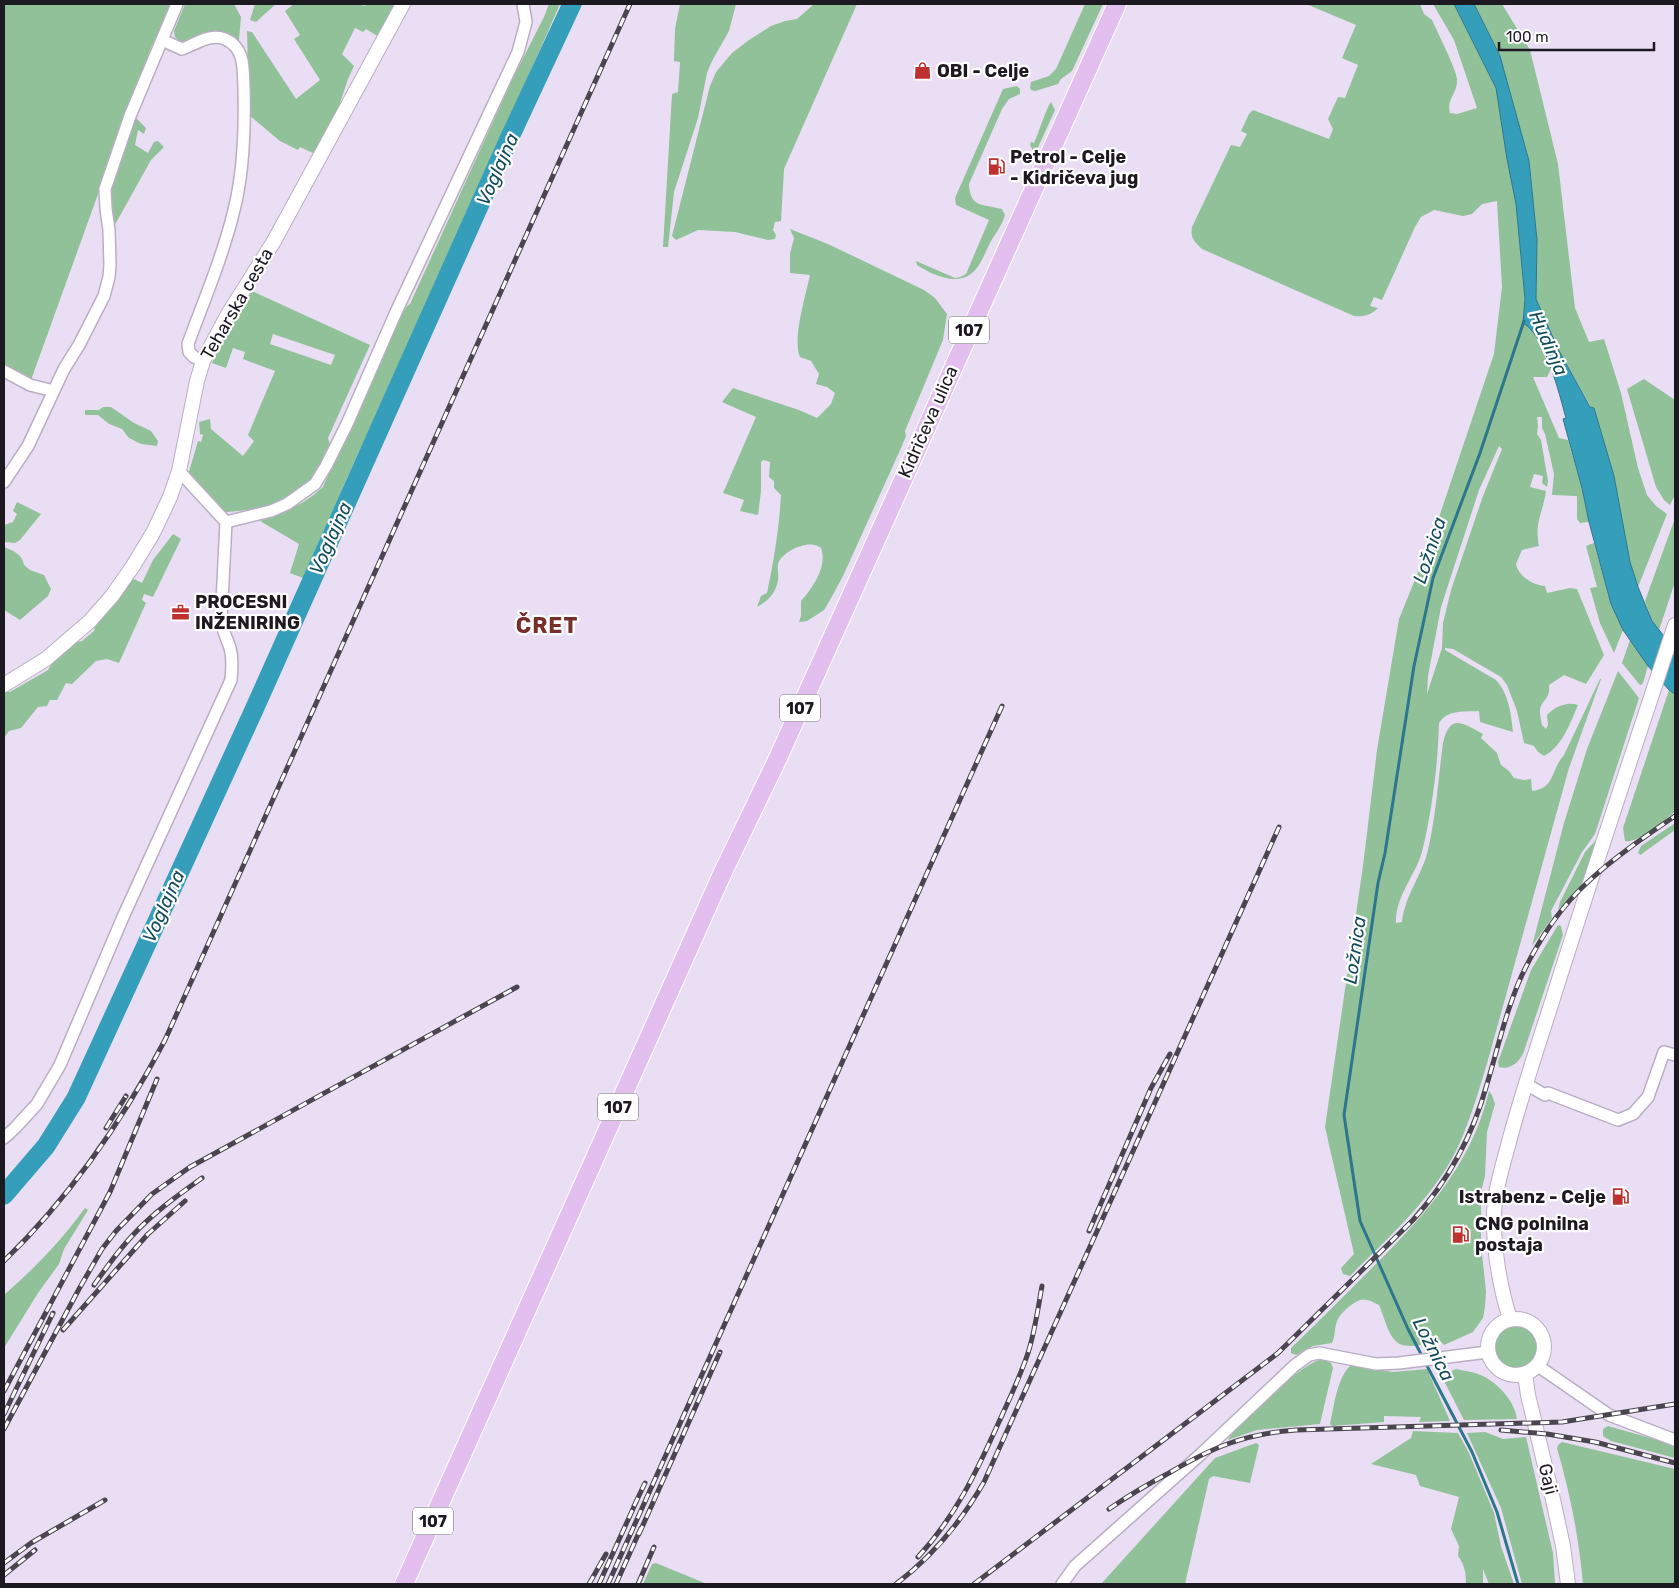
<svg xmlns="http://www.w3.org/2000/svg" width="1679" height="1588" font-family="Rubik,sans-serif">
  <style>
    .green { fill: #91c198; fill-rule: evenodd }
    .water { fill: #349ebb; stroke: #2d768d }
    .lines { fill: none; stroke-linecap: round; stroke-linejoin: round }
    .stream { stroke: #2d768d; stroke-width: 3 }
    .river { stroke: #349ebb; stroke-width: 19 }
    .minor-casing { stroke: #b9aec3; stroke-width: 14 }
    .tertiary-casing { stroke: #b9aec3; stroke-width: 16 }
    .primary-casing { stroke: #fff; stroke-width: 20 }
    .minor { stroke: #fff; stroke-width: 11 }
    .tertiary { stroke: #fff; stroke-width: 14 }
    .primary { stroke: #e2bfee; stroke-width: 18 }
    .rail-casing { stroke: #4b4550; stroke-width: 5 }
    .rail { stroke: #fff; stroke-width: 3; stroke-dasharray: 9; stroke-linecap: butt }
    .labels { text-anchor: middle; stroke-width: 4.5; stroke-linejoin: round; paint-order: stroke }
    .shield { fill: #fff; stroke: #615e64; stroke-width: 1 }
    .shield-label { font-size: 16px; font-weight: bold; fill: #1d1921 }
    .poi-label { font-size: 18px; font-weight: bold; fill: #1d1921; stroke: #fff; text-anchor: start }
    .street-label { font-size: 18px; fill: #1d1921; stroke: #fff }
    .water-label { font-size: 19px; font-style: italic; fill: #134d5d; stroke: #fff }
    .district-label { font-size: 22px; font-weight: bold; letter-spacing: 1px; fill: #762f2b; stroke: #fff }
  </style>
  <rect width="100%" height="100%" fill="#eadef4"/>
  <path class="green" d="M4 4H171L150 50 31 380 4 366Z
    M185 4H234L241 17 239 40H237L221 31 182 43 175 37 174 31Z
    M255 4H276L256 22 250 20Z
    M294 4H357L365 6 366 4H397L379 37 366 29 363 32 355 28 342 54 354 66 348 79 340 103V106L315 154 300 147 298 150 280 141 249 115 247 31 252 32 296 99 320 80 294 39 300 35 285 11Z
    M549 4H560L439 280 355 460 303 578 290 573 299 544 260 521C284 513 305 504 323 487L401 311 410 304 513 78 544 17Z
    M680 4H736L729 31 712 61 707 73 698 118 674 192 668 247H663L672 94 678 92 680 62 674 61 675 29Z
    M814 4H857L784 169 781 221 775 222 773 230 776 235 775 239 768 240 735 232 698 230 676 240 672 236 710 86 716 72 732 53 749 40 771 26 785 21 797 19Z
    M1085 4H1103L1072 71 1061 79 1058 84 1035 91 1031 90 1030 87 1031 82 1049 76 1056 69Z
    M1306 4H1420L1424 14 1432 20C1437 31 1457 71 1457 79 1458 94 1446 98 1450 113L1457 114 1477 108 1454 40 1433 4H1454L1496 88 1507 159 1516 204 1525 299 1523 323 1531 327 1551 369 1547 377H1533L1559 438 1568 440 1582 488 1589 522 1580 523 1577 519V496L1552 495 1554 474 1545 434 1542 428V417H1537L1538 426 1537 434 1541 440 1548 481 1547 487 1542 483 1543 476 1534 474 1530 487 1546 491C1543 513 1534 522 1539 546L1522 550 1516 564C1519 577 1533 585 1545 586L1547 593 1570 588 1577 589 1604 655 1586 684 1564 675 1549 685C1550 695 1547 697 1542 704 1538 710 1541 719 1542 725L1546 729 1548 725 1547 715C1554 707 1567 701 1578 705 1570 723 1563 746 1544 756L1538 752 1534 746 1524 743 1517 711 1507 685 1501 677 1453 649 1445 648V650L1496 680C1509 694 1511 714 1513 732L1480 722 1479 711C1464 712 1448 709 1439 723 1438 765 1432 811 1422 852 1415 876 1395 897 1396 923L1402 922C1405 896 1420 878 1427 854 1436 818 1438 780 1443 743 1450 713 1462 723 1483 734L1481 738 1497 753 1501 765 1509 771 1514 778 1524 780 1531 779 1532 791C1555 789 1551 769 1564 755L1600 679H1601L1569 768 1488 1060C1480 1087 1472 1114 1461 1140 1438 1194 1391 1235 1350 1276L1343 1274 1341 1268 1354 1254 1325 1127 1363 866 1377 750 1399 619 1432 538 1494 354 1502 287 1497 201 1482 204 1472 214 1463 216 1434 210 1421 217 1415 227 1382 300 1374 297 1370 306 1378 308C1371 315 1364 317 1354 316L1202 249C1194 241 1190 238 1192 227L1231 145 1240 147 1247 134 1241 131 1249 114 1253 110 1329 139 1333 129 1328 119 1338 97 1345 98 1358 65 1342 58 1356 25ZM1499 446 1502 449 1483 496 1451 590 1443 623 1442 648 1427 694 1428 676 1441 607 1479 490Z
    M1474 4H1502L1530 50 1558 164 1575 308 1589 342 1604 339 1621 393 1638 468 1647 495 1656 506 1667 514 1638 587 1630 562 1614 476 1594 408 1591 407 1558 349 1536 299 1537 240 1529 161 1500 56Z
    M1017 86 1020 89V94L1009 99 1002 109 969 184C970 208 983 204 1002 209L1005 215C1001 228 995 233 989 245 985 253 982 262 976 269 961 288 934 276 917 265L916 261 955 278 960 277 966 274 989 220 956 205 955 198 1003 89Z
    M1051 102 1055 110 1035 154 1030 145 1031 142 1034 143C1038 135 1047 106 1051 102Z
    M134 116 146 128 144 134 138 130 135 145 148 153 154 142 158 141 164 147 151 160 112 230 109 190Z
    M790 229 828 244 924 290 935 298 947 314 943 340 905 431 906 436 901 448 843 576 830 600 824 610 815 616 807 621 799 622 801 616V601C812 589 828 566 821 548 819 547 817 545 814 545 803 542 781 553 778 564 777 569 779 575 778 580 776 593 768 601 757 607L761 596 767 593C774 560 779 529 781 495L774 488V481L769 477 770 462 763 460 761 462V491L758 515 740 511 744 500 723 493 756 417 722 402 733 388 799 410 817 418 831 404 835 393 827 387 816 384 819 374 811 361 800 357C792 340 806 294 810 275L790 273V254L794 238Z
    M252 291 370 345 328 438 330 445 321 465 310 482 283 501 249 510 227 512 218 508 188 475 198 441 201 442 203 435 200 434 199 422 210 419 211 429 243 456 254 441 248 435 275 371 243 359 245 352 233 348 226 368 212 363 223 340ZM273 334 335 355 331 365 270 344Z
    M1644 379 1675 400V495L1670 505 1664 500 1656 487 1627 389Z
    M103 407H111L134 423 151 431 158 441 157 446 141 444 129 438 122 429 109 424 98 415H85V410H99Z
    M17 502 41 514 20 540 15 543 4 542V525L13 522 17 514 13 511Z
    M1675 518V582L1659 630 1652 621 1645 601Z
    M173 534 181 539 153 597 144 594 142 600 146 603 119 663 107 659 96 661 72 684 66 683 57 700H50L47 706 38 707 21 728 9 731 4 738V691L10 692 48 670 55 658 67 648 77 642 82 641 94 631 96 621 132 578 142 583 153 560Z
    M1594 543 1611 604 1623 630 1614 653 1600 623 1590 588 1597 587 1586 546Z
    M4 547C14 551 22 554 24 565L30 570 44 575 51 589 48 596 20 620 4 610Z
    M1630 640 1648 666 1643 683 1641 685 1639 684 1622 663Z
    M1618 671 1639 698 1595 834 1582 852 1551 911 1552 918 1532 946 1564 823 1587 749Z
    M1669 690 1675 694V812C1664 820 1638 844 1625 841L1623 828Z
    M1675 823V830L1643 853 1641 855 1638 853 1641 846Z
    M1597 839 1582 884 1558 910 1560 902 1585 852Z
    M1558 925 1561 926 1563 935 1523 1054C1518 1063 1510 1070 1499 1067L1498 1062 1531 970Z
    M1489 1091 1492 1095 1495 1104 1487 1132 1485 1176 1481 1192V1245L1486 1291 1485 1307 1483 1318 1473 1332 1444 1345 1441 1342C1431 1341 1423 1345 1414 1346 1409 1346 1402 1346 1398 1343 1388 1336 1384 1316 1379 1305 1373 1302 1366 1298 1360 1300 1352 1303 1340 1313 1337 1321 1334 1328 1336 1335 1332 1343L1313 1346 1296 1355 1291 1353V1348C1317 1323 1342 1298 1367 1273 1421 1219 1471 1168 1489 1091Z
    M85 1208 88 1210 64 1249 59 1264 38 1293 4 1348V1295C35 1268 61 1241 85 1208Z
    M1495 1348a22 22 0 1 1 44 0a22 22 0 1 1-44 0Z
    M1322 1359 1331 1363 1333 1368 1320 1424 1257 1430 1228 1440C1238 1422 1302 1363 1322 1359Z
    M1351 1365 1393 1372 1427 1369 1450 1421 1419 1422 1421 1417 1384 1416V1422L1332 1426 1330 1424C1334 1407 1337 1377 1351 1365Z
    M1456 1369C1465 1371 1475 1372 1483 1376 1499 1384 1515 1402 1517 1419L1464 1420 1443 1379 1447 1373Z
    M1608 1426 1675 1445V1458L1611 1441 1603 1436V1429Z
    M1413 1431 1458 1433 1469 1453 1494 1513 1501 1546 1514 1584H1489L1483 1569V1584H1466C1466 1574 1465 1565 1458 1556L1459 1546 1451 1529 1459 1497 1420 1486 1416 1475 1371 1464 1411 1438Z
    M1485 1432 1503 1439 1526 1437 1553 1553 1555 1584H1522L1501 1508 1467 1433Z
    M1562 1442 1675 1469V1584H1583C1579 1538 1570 1493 1557 1448L1559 1444Z
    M1256 1443 1259 1445 1250 1483 1213 1476 1209 1479 1185 1584H1101L1215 1458Z
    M656 1563 707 1584H643L652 1564Z"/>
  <path class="water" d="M1454 4H1474L1500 56 1529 161 1537 240 1536 299 1558 349 1590 407 1594 408 1614 476 1630 562 1638 587 1652 621 1675 650V694L1669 690 1648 666 1623 630 1611 604 1589 522 1582 488 1563 419 1566 418C1559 393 1545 335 1523 323L1525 299 1516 204 1507 159 1496 88Z"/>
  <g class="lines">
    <path class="stream" d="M1422 1356 1408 1329 1360 1221 1344 1115 1378 883 1385 853 1414 666 1433 578 1480 453 1524 321
      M1425 1362 1472 1452 1497 1512 1518 1584"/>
    <path class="river" d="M4 1195 46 1146 76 1098 253 712 509 139 572 4"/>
    <defs>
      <path id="minor" d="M162 40 182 49C196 44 210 33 225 39 246 48 243 71 244 89 245 129 244 171 234 210 223 256 204 300 188 344L189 352 194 357 203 361
        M4 371 30 385 54 391
        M179 471 226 522
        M4 482 28 446 64 369 79 345 104 296 109 277 110 265 109 230 106 209 105 189 130 116 177 4
        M1526 1084 1545 1095 1548 1093 1618 1120 1633 1114 1648 1097 1664 1052 1675 1055
        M4 1138 15 1128 37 1104 60 1065 123 917 231 680C232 670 233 658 230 648 227 639 223 631 221 621L226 522 271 511 287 504 315 484 326 466 347 424 396 312 518 52 526 22 523 4
        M1538 1366 1609 1415 1675 1440
        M1062 1584 1075 1566 1201 1454 1294 1366 1309 1355 1319 1353 1376 1364 1399 1363 1488 1352"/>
      <path id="tertiary" d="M4 685 46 659 90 621 112 596 133 566 153 533 170 497 179 471 197 381 203 361 227 316 274 241 403 4
        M1488 1347a28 28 0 1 1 56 0a28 28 0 1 1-56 0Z
        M1510 1319C1499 1285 1491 1236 1495 1200 1498 1179 1505 1158 1510 1138 1522 1094 1536 1051 1550 1008 1590 880 1633 752 1675 625
        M1525 1374 1528 1395 1552 1495 1563 1546 1568 1584"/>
      <path id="primary" d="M404 1584 723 872 778 758 1117 4"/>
    </defs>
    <use href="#minor" class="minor-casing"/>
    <use href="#tertiary" class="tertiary-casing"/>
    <use href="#primary" class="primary-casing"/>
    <use href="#minor" class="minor"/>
    <use href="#tertiary" class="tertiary"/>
    <use href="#primary" class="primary"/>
    <defs>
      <path id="rail" d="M106 1128 126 1096
        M1089 1231 1151 1088 1170 1054
        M4 1261C70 1197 122 1122 165 1040L630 4
        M94 1285C106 1268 118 1251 132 1236 153 1213 177 1196 202 1178
        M63 1330 148 1234 185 1201
        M4 1391 110 1192 157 1079
        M4 1414 53 1313
        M4 1429 79 1289 102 1249 116 1231 152 1194 190 1167 517 987
        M1501 1430 1547 1434 1595 1442 1675 1463
        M634 1506 645 1483
        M1109 1509C1128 1496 1148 1484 1169 1473 1213 1447 1244 1434 1296 1430L1562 1422 1675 1404
        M639 1534 720 1352
        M918 1557C955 1517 976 1473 998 1424 1009 1400 1020 1377 1028 1353 1035 1331 1038 1308 1042 1286
        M4 1563 31 1543 105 1500
        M4 1575 35 1550
        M589 1584 606 1554
        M599 1584 637 1500
        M608 1584 1002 706
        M616 1584 641 1528
        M638 1584 654 1547
        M896 1584C933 1556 961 1522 984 1482L1279 827
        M974 1584 1278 1353 1413 1220C1449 1180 1473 1135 1487 1084 1498 1048 1506 1010 1522 975 1538 941 1561 906 1590 880 1616 856 1646 836 1675 816"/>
    </defs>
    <use href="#rail" class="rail-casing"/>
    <use href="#rail" class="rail"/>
  </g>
  <defs>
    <symbol id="shop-bare" viewBox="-9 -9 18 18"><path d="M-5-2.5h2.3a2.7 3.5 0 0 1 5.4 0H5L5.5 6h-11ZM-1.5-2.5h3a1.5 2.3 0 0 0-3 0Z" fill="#bf312e" stroke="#fff" stroke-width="2.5" paint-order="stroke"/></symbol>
    <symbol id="fuel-bare" viewBox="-9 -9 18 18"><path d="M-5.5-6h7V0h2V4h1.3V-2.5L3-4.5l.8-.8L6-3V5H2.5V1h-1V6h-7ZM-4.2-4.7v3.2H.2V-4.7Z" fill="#bf312e" stroke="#fff" stroke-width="2.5" paint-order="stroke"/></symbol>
    <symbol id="office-bare" viewBox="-9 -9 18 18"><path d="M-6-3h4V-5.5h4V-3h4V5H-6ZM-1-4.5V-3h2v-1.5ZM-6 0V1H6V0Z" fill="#bf312e" stroke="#fff" stroke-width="2.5" paint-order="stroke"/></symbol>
  </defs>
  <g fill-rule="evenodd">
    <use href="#shop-bare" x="910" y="58" width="25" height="25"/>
    <use href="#fuel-bare" x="984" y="154" width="25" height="25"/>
    <use href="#office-bare" x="168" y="600" width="25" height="25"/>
    <use href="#fuel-bare" x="1608" y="1184" width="25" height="25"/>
    <use href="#fuel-bare" x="1448" y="1222" width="25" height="25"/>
  </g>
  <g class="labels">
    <g class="shield">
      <rect x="949" y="316.5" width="40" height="27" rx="4"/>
      <rect x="780" y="694.5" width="40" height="27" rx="4"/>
      <rect x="598" y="1093.5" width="40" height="27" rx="4"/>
      <rect x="413" y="1507.5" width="40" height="27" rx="4"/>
    </g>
    <g class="shield-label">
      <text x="969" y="336">107</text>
      <text x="800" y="714">107</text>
      <text x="618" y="1113">107</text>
      <text x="433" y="1527">107</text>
    </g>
    <g class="poi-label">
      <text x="937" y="77">OBI - Celje</text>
      <text x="1010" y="163">Petrol - Celje<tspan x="1010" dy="21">- Kidričeva jug</tspan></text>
      <text x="195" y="608">PROCESNI<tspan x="195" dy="21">INŽENIRING</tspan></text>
      <text x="1606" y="1203" text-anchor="end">Istrabenz - Celje</text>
      <text x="1475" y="1230">CNG polnilna<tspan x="1475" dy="21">postaja</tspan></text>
    </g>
    <g class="street-label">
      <text transform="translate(237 304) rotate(-60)" y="6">Teharska cesta</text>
      <text transform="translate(928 422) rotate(-66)" y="6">Kidričeva ulica</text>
      <text transform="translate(1548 1479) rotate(76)" y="6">Gaji</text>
    </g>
    <g class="water-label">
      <text transform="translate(497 169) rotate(-66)" y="7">Voglajna</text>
      <text transform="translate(1549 343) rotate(66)" y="7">Hudinja</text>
      <text transform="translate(330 538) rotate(-66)" y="7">Voglajna</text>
      <text transform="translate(1429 550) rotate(-72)" y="7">Ložnica</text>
      <text transform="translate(163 906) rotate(-66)" y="7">Voglajna</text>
      <text transform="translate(1354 950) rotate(-82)" y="7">Ložnica</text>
      <text transform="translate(1434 1349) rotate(63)" y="7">Ložnica</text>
    </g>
    <g class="district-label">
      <text x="547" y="633">ČRET</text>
    </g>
  </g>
  <rect width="1679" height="1588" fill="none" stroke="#1d1921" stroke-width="10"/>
  <path d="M1499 42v8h155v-8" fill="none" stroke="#1d1921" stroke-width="2.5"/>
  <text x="1506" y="42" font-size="15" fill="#1d1921" stroke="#ffffff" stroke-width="4" paint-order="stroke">100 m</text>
</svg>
